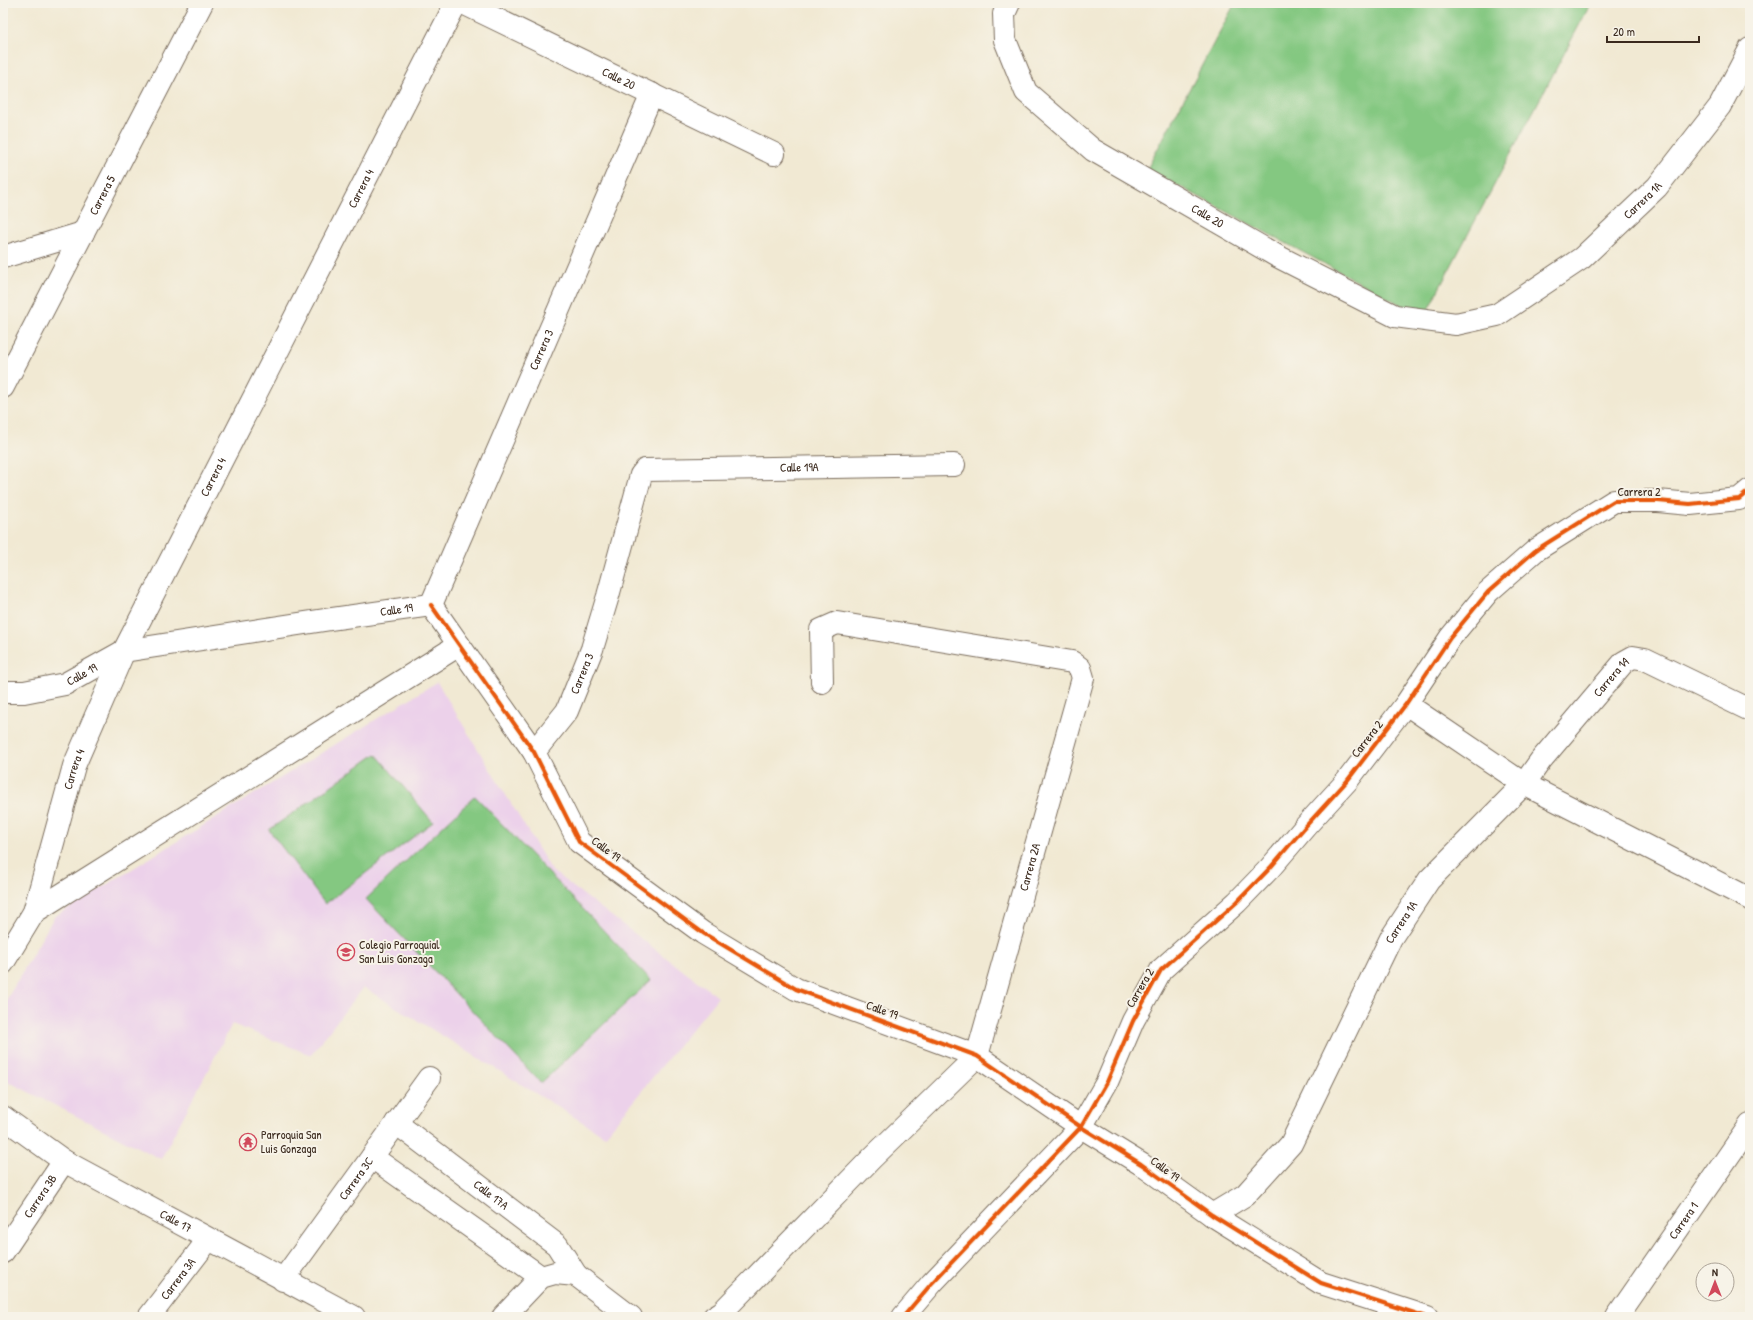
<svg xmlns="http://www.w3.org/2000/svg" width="1753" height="1320" font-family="'Patrick Hand',sans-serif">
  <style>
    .built { fill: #ecd1ea }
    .green { fill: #84c881; stroke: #607950 }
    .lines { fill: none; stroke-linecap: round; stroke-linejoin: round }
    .minor-casing { stroke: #7b6d5d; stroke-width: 24 }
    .minor { stroke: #fff; stroke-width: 22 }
    .cycleway-casing { stroke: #f7f3e8; stroke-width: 6 }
    .cycleway { stroke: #e8590c; stroke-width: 4 }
    .labels { text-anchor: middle; stroke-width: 4; stroke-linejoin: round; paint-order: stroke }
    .street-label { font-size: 12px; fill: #3b2a1e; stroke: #f7f3e8 }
    .poi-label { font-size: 12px; fill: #3b2a1e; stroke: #f7f3e8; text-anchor: start }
  </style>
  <rect width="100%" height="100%" fill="#f7f3e8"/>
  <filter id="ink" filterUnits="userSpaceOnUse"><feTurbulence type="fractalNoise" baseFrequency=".025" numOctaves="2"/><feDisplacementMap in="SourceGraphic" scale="8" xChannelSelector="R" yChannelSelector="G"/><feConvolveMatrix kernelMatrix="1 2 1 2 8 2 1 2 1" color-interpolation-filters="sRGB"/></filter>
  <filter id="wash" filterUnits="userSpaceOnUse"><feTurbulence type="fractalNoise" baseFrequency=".012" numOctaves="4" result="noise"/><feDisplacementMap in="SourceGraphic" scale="16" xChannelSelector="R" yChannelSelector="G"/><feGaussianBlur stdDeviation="0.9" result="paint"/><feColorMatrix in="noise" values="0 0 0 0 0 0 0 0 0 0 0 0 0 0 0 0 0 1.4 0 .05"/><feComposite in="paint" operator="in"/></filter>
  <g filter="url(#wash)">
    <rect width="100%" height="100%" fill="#f1e9d3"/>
    <path class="built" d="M437 682 552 871 718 997 605 1136 363 987 311 1055 232 1024 161 1159 3 1079V1006L54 917Z"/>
    <path class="green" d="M1235 3H1591L1424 317 1147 169Z
      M376 754 433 822 325 904 269 830Z
      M475 796 651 980 541 1083 366 899Z"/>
  </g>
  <g filter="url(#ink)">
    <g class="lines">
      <defs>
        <g id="minor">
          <path id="s1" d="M463 3 774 154"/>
          <path id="s2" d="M1009 3 1004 14 1005 40 1026 92 1093 150 1277 256 1395 316 1456 324 1497 315 1582 258 1657 187 1720 106 1750 49"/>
          <path d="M3 257 83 233"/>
          <path id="s3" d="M3 387 202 3"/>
          <path d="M431 605 534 752 579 842 703 933 796 989 977 1056 1081 1127 1141 1164 1212 1215 1321 1283 1427 1317"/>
          <path id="s4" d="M431 605 652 94"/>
          <path id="s5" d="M3 692H24L65 684 124 651 331 619 431 605"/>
          <path d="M1406 704 1524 784 1750 899"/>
          <path id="s6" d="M534 752 567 711 592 649 608 596 641 475 645 470 954 465"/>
          <path d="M34 912 459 645"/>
          <path id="s7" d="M3 963 34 912 74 766 124 651 456 3"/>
          <path id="s8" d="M3 1117 64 1161 354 1317"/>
          <path id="s9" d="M396 1123 557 1245 576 1275"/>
          <path d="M372 1157 541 1277"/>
          <path id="s10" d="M1212 1215 1245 1195 1291 1144 1391 938 1429 880 1524 784 1541 760 1624 662 1633 657 1645 659 1750 710"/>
          <path id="s11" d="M3 1252 64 1161"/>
          <path id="s12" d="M283 1280 429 1078"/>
          <path id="s13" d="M149 1317 208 1240"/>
          <path d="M503 1317 541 1277 555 1273 576 1275 631 1317"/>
          <path id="s14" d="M714 1317 722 1312 872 1158 977 1056 1083 678 1080 668 1072 662 837 623 821 630 822 682"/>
          <path d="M903 1317 932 1283 1081 1127 1107 1082 1133 1021 1161 970 1237 902 1270 868 1305 827 1347 781 1406 704 1450 638 1488 592 1536 550 1614 501H1658L1690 504 1739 499 1750 490"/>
          <path id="s15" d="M1617 1317 1750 1125"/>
        </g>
      </defs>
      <use href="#minor" class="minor-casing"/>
      <use href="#minor" class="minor"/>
      <defs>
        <path id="cycleway" d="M431 605 534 752 579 842 703 933 796 989 977 1056 1081 1127 1141 1164 1212 1215 1321 1283 1427 1317
          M903 1317 932 1283 1081 1127 1107 1082 1133 1021 1161 970 1237 902 1270 868 1305 827 1347 781 1406 704 1450 638 1488 592 1536 550 1614 501H1658L1690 504 1739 499 1750 490"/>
      </defs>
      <use href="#cycleway" class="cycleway-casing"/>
      <use href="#cycleway" class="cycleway"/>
    </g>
  </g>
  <defs>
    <symbol id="school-ring" viewBox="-11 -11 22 22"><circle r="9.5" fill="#f7f3e8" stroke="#d1495b" stroke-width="1.5"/><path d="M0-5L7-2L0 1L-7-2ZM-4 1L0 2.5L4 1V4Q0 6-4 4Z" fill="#d1495b"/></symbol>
    <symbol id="temple-ring" viewBox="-11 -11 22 22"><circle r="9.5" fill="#f7f3e8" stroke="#d1495b" stroke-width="1.5"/><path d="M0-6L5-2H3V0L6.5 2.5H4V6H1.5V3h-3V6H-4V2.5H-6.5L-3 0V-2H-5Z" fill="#d1495b"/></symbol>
  </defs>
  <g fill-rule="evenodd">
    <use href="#school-ring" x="336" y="942" width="20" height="20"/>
    <use href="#temple-ring" x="238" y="1132" width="20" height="20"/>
  </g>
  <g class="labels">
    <g class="street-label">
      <text dy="4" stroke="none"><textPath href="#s1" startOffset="173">Calle 20</textPath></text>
      <text dy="4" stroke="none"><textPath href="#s7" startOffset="856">Carrera 4</textPath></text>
      <text dy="4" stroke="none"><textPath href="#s3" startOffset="216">Carrera 5</textPath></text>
      <text dy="4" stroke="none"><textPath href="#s2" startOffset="817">Carrera 1A</textPath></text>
      <text dy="4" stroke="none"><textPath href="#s2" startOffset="315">Calle 20</textPath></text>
      <text dy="4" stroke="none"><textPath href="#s4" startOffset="278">Carrera 3</textPath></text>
      <text dy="4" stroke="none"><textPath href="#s6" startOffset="461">Calle 19A</textPath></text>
      <text dy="4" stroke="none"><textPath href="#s7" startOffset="532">Carrera 4</textPath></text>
      <text x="1639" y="496">Carrera 2</text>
      <text dy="4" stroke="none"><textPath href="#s5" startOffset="406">Calle 19</textPath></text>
      <text dy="4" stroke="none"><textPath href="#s6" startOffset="93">Carrera 3</textPath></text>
      <text dy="4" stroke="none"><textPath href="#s5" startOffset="82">Calle 19</textPath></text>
      <text dy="4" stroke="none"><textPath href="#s10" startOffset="679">Carrera 1A</textPath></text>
      <text transform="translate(1367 739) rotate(-52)" y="4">Carrera 2</text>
      <text dy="4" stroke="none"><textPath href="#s7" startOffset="208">Carrera 4</textPath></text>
      <text transform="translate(606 849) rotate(36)" y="4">Calle 19</text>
      <text dy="4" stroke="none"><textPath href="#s14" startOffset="567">Carrera 2A</textPath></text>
      <text dy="4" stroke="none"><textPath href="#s10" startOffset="355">Carrera 1A</textPath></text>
      <text transform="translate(1140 988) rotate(-60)" y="4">Carrera 2</text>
      <text transform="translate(882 1010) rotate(20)" y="4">Calle 19</text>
      <text transform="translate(1165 1169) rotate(36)" y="4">Calle 19</text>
      <text dy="4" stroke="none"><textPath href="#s12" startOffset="125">Carrera 3C</textPath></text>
      <text dy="4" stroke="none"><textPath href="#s9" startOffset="119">Calle 17A</textPath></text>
      <text dy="4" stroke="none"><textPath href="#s11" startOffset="67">Carrera 3B</textPath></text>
      <text dy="4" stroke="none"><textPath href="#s15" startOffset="117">Carrera 1</textPath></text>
      <text dy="4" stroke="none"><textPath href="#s8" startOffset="202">Calle 17</textPath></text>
      <text dy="4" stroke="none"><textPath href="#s13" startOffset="48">Carrera 3A</textPath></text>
    </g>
    <g class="poi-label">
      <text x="359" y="949">Colegio Parroquial<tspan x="359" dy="14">San Luis Gonzaga</tspan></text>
      <text x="261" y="1139">Parroquia San<tspan x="261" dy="14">Luis Gonzaga</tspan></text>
    </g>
  </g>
  <rect width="1753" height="1320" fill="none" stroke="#f7f3e8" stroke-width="16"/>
  <g transform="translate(1715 1282)"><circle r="19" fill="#f7f3e8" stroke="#aca397"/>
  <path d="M0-3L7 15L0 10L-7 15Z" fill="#d1495b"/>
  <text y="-6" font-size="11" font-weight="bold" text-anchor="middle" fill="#3b2a1e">N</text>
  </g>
  <path d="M1607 36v6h92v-6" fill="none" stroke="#3b2a1e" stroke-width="2"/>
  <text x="1613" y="36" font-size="12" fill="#3b2a1e" stroke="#f7f3e8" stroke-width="3" paint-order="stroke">20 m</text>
</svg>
